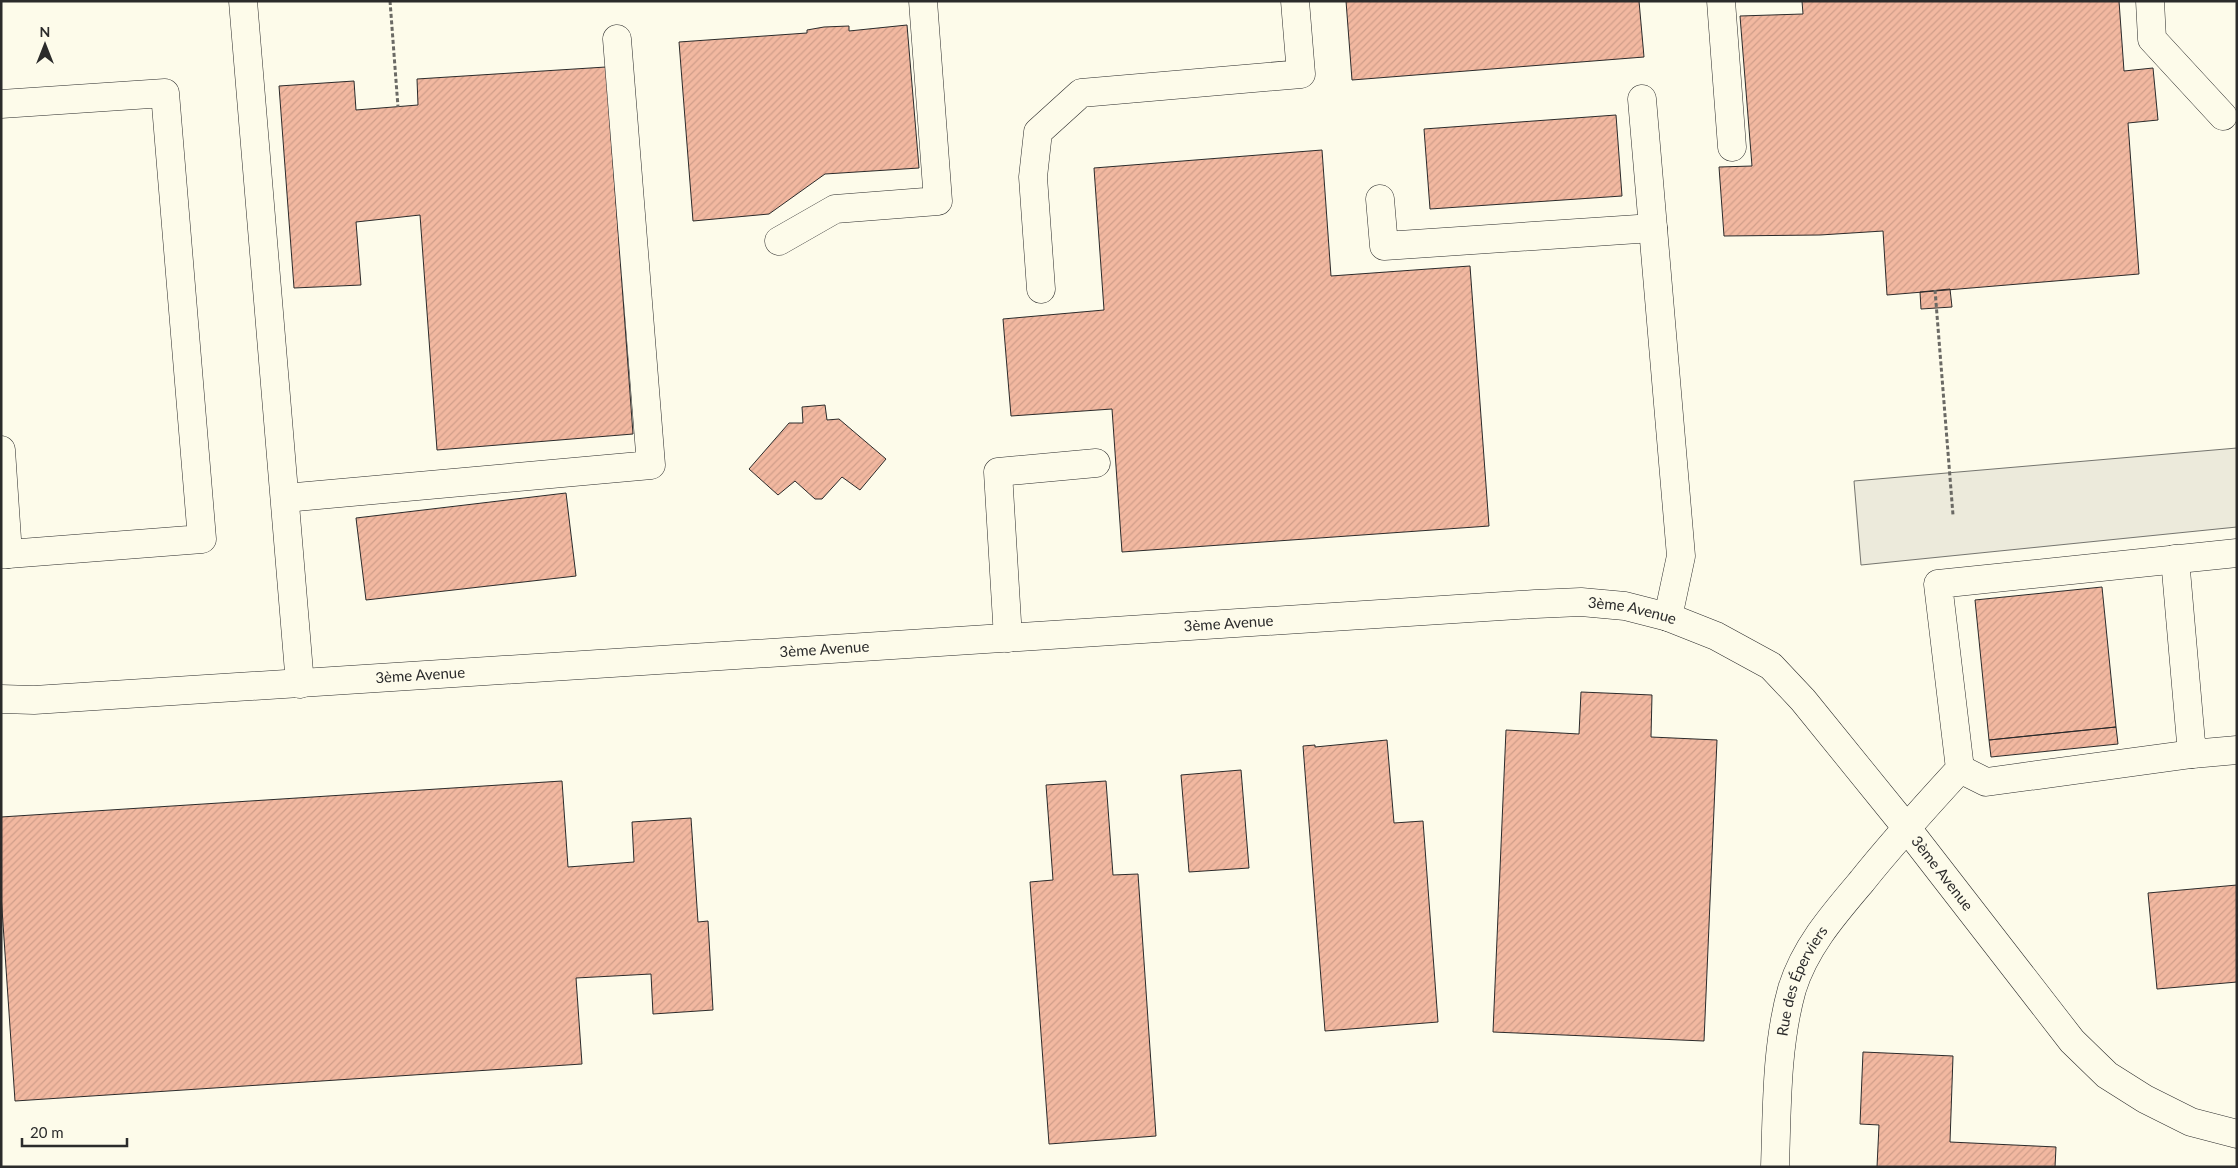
<svg xmlns="http://www.w3.org/2000/svg" width="2238" height="1168" font-family="Lato,sans-serif">
  <style>
    .parking { fill: #eceadb; stroke: #74746e }
    .building { fill: url(#building-hatch); stroke: #2b2b2b }
    .lines { fill: none; stroke-linecap: round; stroke-linejoin: round }
    .minor-casing { stroke: #2b2b2b; stroke-width: 29 }
    .path { stroke: #6a6964; stroke-width: 3; stroke-dasharray: 4 2.5; stroke-linecap: butt }
    .minor { stroke: #fdfbea; stroke-width: 28 }
    .labels { text-anchor: middle; stroke-width: 4; stroke-linejoin: round; paint-order: stroke }
    .street-label { font-size: 15px; fill: #2b2b2b; stroke: #fdfbea }
  </style>
  <defs>
    <pattern id="building-hatch" width="6" height="6" patternUnits="userSpaceOnUse" patternTransform="scale(1.25)"><rect width="6" height="6" fill="#f2b8a0"/><path d="M-1 1l2-2M0 6l6-6M5 7l2-2" fill="none" stroke="#d09e8a"/></pattern>
  </defs>
  <rect width="100%" height="100%" fill="#fdfbea"/>
  <path class="parking" d="M2237 448V527L1861 565 1854 481Z"/>
  <path class="building" d="M1346 1H1639L1644 57 1352 80Z
    M1802 1H2119L2124 71 2153 68 2158 120 2128 123 2139 274 1887 295 1883 231 1820 235 1724 236 1719 167 1752 166 1740 16 1803 14Z
    M907 25 919 168 825 174 769 214 693 221 679 42 807 33V30L824 27 849 26V31Z
    M606 67 633 434 437 450 420 215 356 222 361 285 294 288 279 86 354 81 356 110 418 105 417 79Z
    M1616 115 1622 196 1430 209 1424 129Z
    M1322 150 1331 276 1470 266 1489 526 1122 552 1112 409 1011 416 1003 319 1104 310 1094 168Z
    M1950 289 1952 307 1921 309 1920 292Z
    M825 405 827 420 839 419 886 459 860 490 842 477 822 499H815L795 481 778 495 749 469 789 423H803L802 407Z
    M566 493 576 576 366 600 356 518Z
    M2102 587 2116 727 1989 740 1975 600Z
    M1581 692 1652 695 1651 737 1717 740 1704 1041 1493 1032 1506 730 1579 734Z
    M2116 727 2118 744 1991 757 1989 740Z
    M1387 740 1394 823 1423 821 1438 1022 1325 1031 1303 746 1315 745V747Z
    M1241 770 1249 868 1189 872 1181 775Z
    M562 781 568 867 634 862 632 822 691 818 698 922 708 921 713 1010 653 1014 651 974 576 978 582 1064 15 1101 1 894V817Z
    M1106 781 1113 875 1138 874 1156 1136 1049 1144 1030 882 1053 880 1046 785Z
    M2237 885V982L2157 989 2148 893Z
    M1863 1052 1953 1056 1950 1142 2056 1147 2055 1167H1877L1879 1125 1860 1124Z"/>
  <g class="lines">
    <defs>
      <g id="minor">
        <path d="M243 1 300 684"/>
        <path d="M1721 1 1732 147"/>
        <path d="M2150 1 2152 39 2223 116"/>
        <path d="M1642 99 1681 556 1668 617"/>
        <path d="M1 104 165 93 202 539 8 554"/>
        <path d="M1380 199 1384 246 1653 228"/>
        <path d="M779 241 835 209 938 201 923 1"/>
        <path d="M1041 289 1033 177 1038 132 1081 93 1301 74 1295 1"/>
        <path d="M1 450 8 554H1"/>
        <path d="M285 498 651 465 617 39"/>
        <path d="M2175 559 2192 754 2237 750"/>
        <path d="M1008 638 998 472 1096 463"/>
        <path id="s1" d="M1 699 34 700 1535 604 1581 602 1625 606 1668 617 1716 636 1771 666 1803 700 1906 827 2072 1041 2107 1075 2145 1099 2191 1122 2237 1134"/>
        <path d="M1960 769 1986 782 2192 754"/>
        <path id="s2" d="M1775 1167C1777 1108 1776 1046 1792 989 1805 947 1834 914 1862 881 1893 842 1926 806 1960 769L1938 584 2237 553"/>
      </g>
    </defs>
    <use href="#minor" class="minor-casing"/>
    <path class="path" d="M390 1 398 107
      M1935 290 1953 515"/>
    <use href="#minor" class="minor"/>
  </g>
  <g class="labels">
    <g class="street-label">
      <text dy="5" stroke="none"><textPath href="#s1" startOffset="1635">3ème Avenue</textPath></text>
      <text dy="5" stroke="none"><textPath href="#s1" startOffset="1230">3ème Avenue</textPath></text>
      <text dy="5" stroke="none"><textPath href="#s1" startOffset="825">3ème Avenue</textPath></text>
      <text dy="5" stroke="none"><textPath href="#s1" startOffset="420">3ème Avenue</textPath></text>
      <text dy="5" stroke="none"><textPath href="#s1" startOffset="2055">3ème Avenue</textPath></text>
      <text dy="5" stroke="none"><textPath href="#s2" startOffset="190">Rue des Éperviers</textPath></text>
    </g>
  </g>
  <rect width="2238" height="1168" fill="none" stroke="#2b2b2b" stroke-width="5"/>
  <g transform="translate(45 45)" stroke="#fdfbea" stroke-width="4" paint-order="stroke">
  <path d="M0-4L9 19L0 12L-9 19Z" fill="#2b2b2b"/>
  <text y="-8" font-size="14" font-weight="bold" text-anchor="middle" fill="#2b2b2b">N</text>
  </g>
  <path d="M22 1138v8h105v-8" fill="none" stroke="#2b2b2b" stroke-width="2.5"/>
  <text x="30" y="1138" font-size="15" fill="#2b2b2b" stroke="#fdfbea" stroke-width="4" paint-order="stroke">20 m</text>
</svg>
